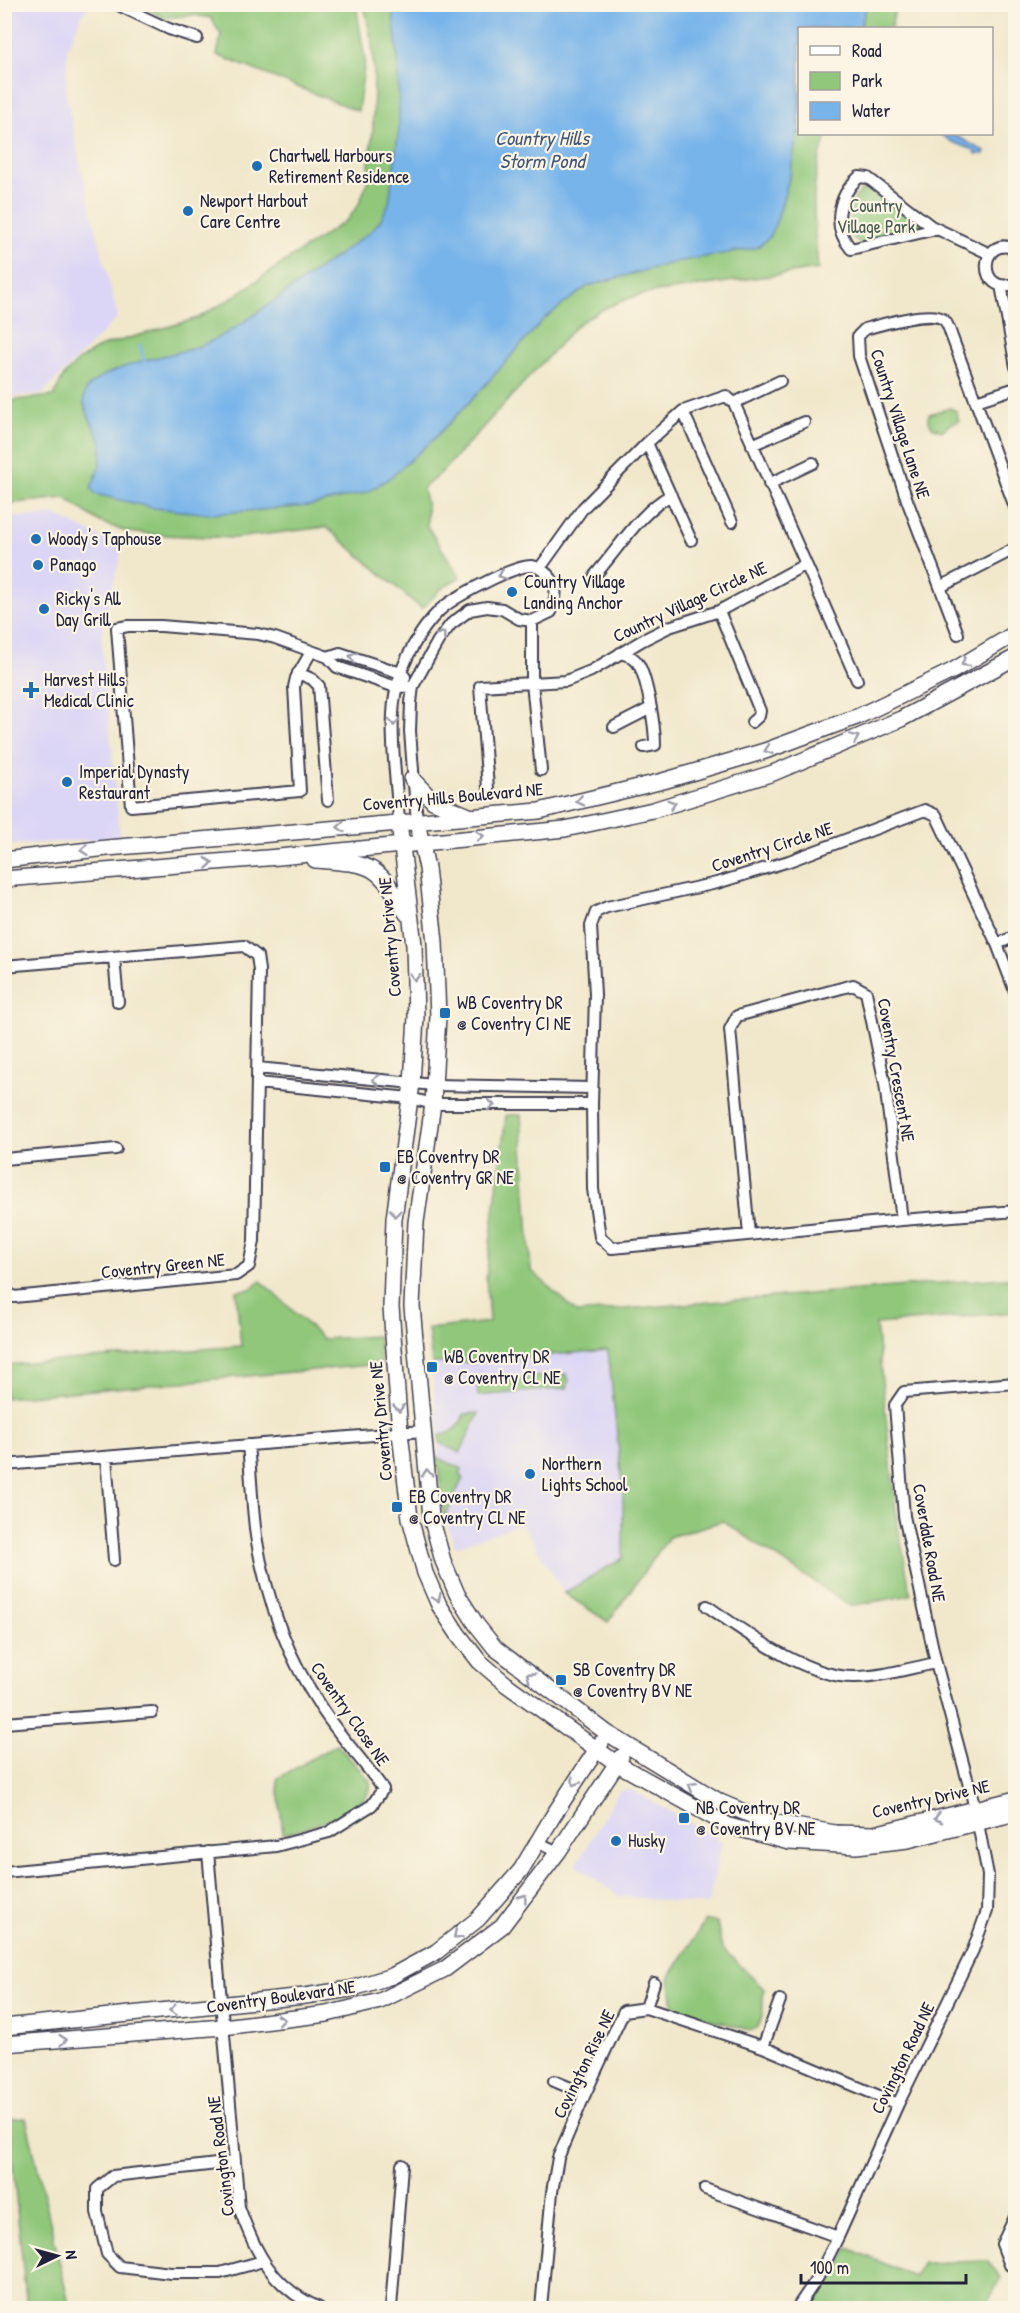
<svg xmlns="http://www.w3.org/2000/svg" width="1020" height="2313" font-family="'Patrick Hand',sans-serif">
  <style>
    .built { fill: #dcd6f6 }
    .green { fill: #90c77a; stroke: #59745a; stroke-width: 1.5 }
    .water { fill: #77b4ea; stroke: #4c6b92; stroke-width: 1.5 }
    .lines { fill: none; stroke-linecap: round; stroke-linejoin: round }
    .stream { stroke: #77b4ea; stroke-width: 3 }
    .street-casing { stroke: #414051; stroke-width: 14 }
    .secondary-casing { stroke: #414051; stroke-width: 18 }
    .street { stroke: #fff; stroke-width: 10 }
    .secondary { stroke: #fff; stroke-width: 15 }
    .oneway { stroke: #9c9ca7 }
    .poi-dot { fill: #1f6fb2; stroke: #fcf5e5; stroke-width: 2 }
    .labels { text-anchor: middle; stroke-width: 4.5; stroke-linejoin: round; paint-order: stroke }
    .poi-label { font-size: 18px; fill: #22223b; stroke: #fcf5e5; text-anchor: start }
    .park-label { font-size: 18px; fill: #485c51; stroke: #fcf5e5 }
    .street-label { font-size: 18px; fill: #22223b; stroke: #fcf5e5 }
    .water-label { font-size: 20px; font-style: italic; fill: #405578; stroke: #fcf5e5 }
  </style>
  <rect width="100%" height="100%" fill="#fcf5e5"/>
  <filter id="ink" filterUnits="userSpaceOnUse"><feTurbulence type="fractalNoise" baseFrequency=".0167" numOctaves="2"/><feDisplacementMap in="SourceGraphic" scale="12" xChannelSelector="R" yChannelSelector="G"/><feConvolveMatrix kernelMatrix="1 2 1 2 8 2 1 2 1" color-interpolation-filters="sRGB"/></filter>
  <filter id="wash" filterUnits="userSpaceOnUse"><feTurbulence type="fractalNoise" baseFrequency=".008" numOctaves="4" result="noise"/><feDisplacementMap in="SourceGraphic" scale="24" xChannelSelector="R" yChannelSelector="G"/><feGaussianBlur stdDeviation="1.35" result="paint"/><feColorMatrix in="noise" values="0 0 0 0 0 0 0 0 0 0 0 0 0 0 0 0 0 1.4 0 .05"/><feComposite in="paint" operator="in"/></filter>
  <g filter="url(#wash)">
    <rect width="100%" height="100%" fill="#f1e8cc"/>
    <path class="built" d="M5 4 90 5 81 17 67 49 66 94 79 159 118 317 42 394 5 397Z
      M55 515 122 548 101 636 120 838 5 845V518Z
      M608 1350 623 1492V1558L564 1593 523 1525H516L455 1547 448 1525 443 1520 441 1508 437 1457 439 1444 432 1363Z
      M632 1790 722 1841 708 1905 619 1896 576 1866 619 1791Z"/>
    <path class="green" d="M141 5H356L365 60 358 111 217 55 221 35 211 18 193 15 164 18Z
      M364 5H896L891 28H800V134H828C808 178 814 222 818 269L644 294C618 301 597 310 576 326L440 474 423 488 427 507V526L460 577 441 589 422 609 326 527 235 538 161 535 127 532 100 522 65 498 5 504V401L54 396 63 377 79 360 102 346 198 318 227 301 348 219 359 204 367 183 373 129 374 75 372 43Z
      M877 184 931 226 864 246 852 237C849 213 849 190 877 184Z
      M950 408 956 411 959 421 950 424 942 431 932 427 928 419 929 414Z
      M506 1115H521L531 1270 577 1313 1015 1277V1312L876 1324 897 1521 911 1595 850 1606 723 1521 669 1537 608 1622 564 1593 623 1558V1492L608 1350 455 1363H432L428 1329 489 1322 486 1277Z
      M261 1281 323 1339 378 1336 381 1364 5 1398V1365L241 1346 236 1291 250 1289Z
      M566 1374 569 1381 567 1388 478 1396 477 1383Z
      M479 1413 460 1453 440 1443 439 1435C453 1433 460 1428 464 1414Z
      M437 1457 462 1469 460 1476 463 1478 444 1519Z
      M337 1744 370 1781C376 1810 304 1828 283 1834L277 1779Z
      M705 1921 717 1922 722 1948 764 1989C761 2003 766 2016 757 2028L749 2030 681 2011 673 2005 669 1978Z
      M26 2118 70 2308H27L8 2119Z
      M848 2248 914 2277 923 2263 987 2261 1001 2277 985 2308H809L835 2276Z"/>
    <path class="water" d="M392 5H867L860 28H800L799 131 796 139 791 172 777 220 769 238 756 248 676 262 588 286 544 319 480 391 433 440 391 477 368 492 309 506 210 514 154 508 95 494 91 488C97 474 103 461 101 445 98 427 73 403 89 386 107 367 165 356 191 349 224 339 253 315 281 296 310 275 340 254 370 232L380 221 389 203 399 128 398 59Z
      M941 134C959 133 969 145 985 151L984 154H976L974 150 950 141Z"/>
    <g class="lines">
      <path class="stream" d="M140 345 144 361"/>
    </g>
  </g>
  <g filter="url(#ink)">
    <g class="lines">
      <defs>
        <path id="street" d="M116 4 169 29 197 38
          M936 229 851 249C831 226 838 196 859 177L868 178 931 226 990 254
          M1016 249C977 233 977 299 1016 283
          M1001 285 1016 367
          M976 401 1016 388
          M734 403 780 381
          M683 411 732 522
          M647 443 691 540
          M752 445 804 422
          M769 484 813 463
          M806 564 857 680
          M595 575C618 549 640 512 671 495
          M940 587 1016 548
          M719 611 760 711 759 716 752 722
          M532 621V683L566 681 591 671 643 640 669 627 719 611 806 564 734 403 726 396 683 411 647 443 583 508 540 568
          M958 634 907 500 859 356 858 336 865 329C879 325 933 309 944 320 948 323 950 332 952 337L1016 510
          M311 652 296 678 294 687 300 791 131 806 117 628 128 626H161L258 634 275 638 328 657 337 667 396 687 413 686
          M620 653C627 655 632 656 637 662 647 675 655 727 655 745L644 747
          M328 657 340 653 401 673 405 677
          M298 673 312 679 319 686 328 800
          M614 727 651 708
          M488 788 480 686 532 683 541 770
          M399 822C397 783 387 723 397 686 404 659 419 631 439 611 452 598 514 565 532 566 539 567 543 570 548 575 559 585 556 599 551 612L532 621 519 619 502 609 487 607 470 610 451 624 438 641 413 686 411 703 410 731 417 822
          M997 944 1016 936
          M114 958 118 1002
          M4 966 244 946 257 956 259 970 254 1241 249 1266 236 1275 14 1297 4 1290
          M1016 994 997 944 936 815 925 810 789 861 717 883 607 907 596 912 591 926 595 994 592 1104 593 1189 600 1237 612 1248 902 1220 1016 1211
          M257 1068 434 1085 592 1088
          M257 1083 410 1098 433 1104H592
          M4 1159 116 1149
          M749 1234 730 1029 737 1016 853 985 866 992 885 1084 902 1220
          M106 1457 114 1560
          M4 1465 423 1431
          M707 1606C745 1632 807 1678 855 1677 882 1677 910 1668 936 1663
          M4 1723 152 1712
          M537 1842 558 1852
          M208 1852 239 2207C255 2252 272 2287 319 2308
          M4 1872 276 1846 329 1832 372 1805 383 1789C364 1761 340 1737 322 1709 287 1657 266 1598 256 1536 252 1506 251 1475 248 1445
          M646 2008 654 1983
          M763 2047 780 2000
          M554 2081 585 2094
          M234 2162 113 2176 97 2189V2212L107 2254 120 2267 171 2273H220L263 2261
          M705 2189 838 2237
          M1016 2215 1002 2244 1010 2265 1016 2266
          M391 2308 402 2165
          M541 2308 552 2192 558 2158 585 2094 624 2011 646 2008 763 2047 898 2104
          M797 2308 818 2277 838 2237 898 2104 973 1950 987 1911 988 1875 975 1808 936 1663 904 1516 895 1405 904 1392 1016 1383"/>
        <path id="secondary" d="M412 779 433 801 469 816
          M399 822 414 945 416 1017 412 1083 394 1219 391 1307 400 1433 410 1518 425 1573 439 1605 458 1634 479 1661 507 1685 616 1763 729 1826 789 1842 856 1846 908 1840 1016 1813
          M417 822 427 868 435 942 438 1016 433 1104 416 1222 412 1306 431 1517 443 1561 457 1594 476 1624 495 1648 607 1733 720 1802 765 1821 835 1833 874 1834 1016 1799
          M4 860 107 848 539 811 663 781 765 751 859 716 954 670 1016 633
          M315 860C375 865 376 862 407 914
          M4 879 279 857 565 829 653 810 773 773 901 719 1016 657
          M4 2027 305 1996 350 1989 392 1976 436 1952 478 1919 521 1870 553 1816 601 1743
          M4 2044 223 2027 327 2014 380 2001 445 1969 502 1926 558 1852 621 1757"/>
      </defs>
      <use href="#street" class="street-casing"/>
      <use href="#secondary" class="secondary-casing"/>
      <use href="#street" class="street"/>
      <use href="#secondary" class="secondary"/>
    </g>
    <defs><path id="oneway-chevron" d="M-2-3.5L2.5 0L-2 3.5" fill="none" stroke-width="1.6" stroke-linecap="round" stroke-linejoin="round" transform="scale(1.5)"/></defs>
    <g class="oneway">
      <use href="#oneway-chevron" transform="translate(502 575) rotate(159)"/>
      <use href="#oneway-chevron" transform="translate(442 635) rotate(-53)"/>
      <use href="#oneway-chevron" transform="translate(353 657) rotate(-162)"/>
      <use href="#oneway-chevron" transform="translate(965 663) rotate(149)"/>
      <use href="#oneway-chevron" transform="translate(394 722) rotate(91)"/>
      <use href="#oneway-chevron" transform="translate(855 738) rotate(-23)"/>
      <use href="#oneway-chevron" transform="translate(768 750) rotate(161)"/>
      <use href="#oneway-chevron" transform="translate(580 801) rotate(167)"/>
      <use href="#oneway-chevron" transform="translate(672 804) rotate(-17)"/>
      <use href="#oneway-chevron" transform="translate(341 827) rotate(175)"/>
      <use href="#oneway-chevron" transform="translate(480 836) rotate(-5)"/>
      <use href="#oneway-chevron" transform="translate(84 850) rotate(174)"/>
      <use href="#oneway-chevron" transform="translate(209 863) rotate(-4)"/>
      <use href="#oneway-chevron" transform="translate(415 977) rotate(89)"/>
      <use href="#oneway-chevron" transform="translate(376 1080) rotate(-174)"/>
      <use href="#oneway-chevron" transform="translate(491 1105) rotate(1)"/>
      <use href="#oneway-chevron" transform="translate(395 1213) rotate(97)"/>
      <use href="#oneway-chevron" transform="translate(399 1408) rotate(86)"/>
      <use href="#oneway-chevron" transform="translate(427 1473) rotate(-95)"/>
      <use href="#oneway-chevron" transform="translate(437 1598) rotate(65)"/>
      <use href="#oneway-chevron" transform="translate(530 1676) rotate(-144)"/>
      <use href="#oneway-chevron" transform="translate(575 1782) rotate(124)"/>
      <use href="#oneway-chevron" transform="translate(692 1786) rotate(-149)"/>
      <use href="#oneway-chevron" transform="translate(938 1818) rotate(166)"/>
      <use href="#oneway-chevron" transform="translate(523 1898) rotate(-53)"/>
      <use href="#oneway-chevron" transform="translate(457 1935) rotate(141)"/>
      <use href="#oneway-chevron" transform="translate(173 2010) rotate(174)"/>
      <use href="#oneway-chevron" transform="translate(281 2020) rotate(-7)"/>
      <use href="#oneway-chevron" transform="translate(63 2040) rotate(-4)"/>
    </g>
  </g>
  <g class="poi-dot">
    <circle cx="257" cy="166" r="6"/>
    <circle cx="188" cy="211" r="6"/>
    <circle cx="36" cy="539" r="6"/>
    <circle cx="38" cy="565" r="6"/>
    <circle cx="512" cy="592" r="6"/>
    <circle cx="44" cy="609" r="6"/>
    <path d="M28 681h6v6h6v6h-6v6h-6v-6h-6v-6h6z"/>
    <circle cx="67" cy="782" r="6"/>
    <rect x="439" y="1007" width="12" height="12" rx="3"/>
    <rect x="379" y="1161" width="12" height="12" rx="3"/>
    <rect x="426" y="1361" width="12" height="12" rx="3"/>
    <circle cx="530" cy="1474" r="6"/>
    <rect x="391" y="1501" width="12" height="12" rx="3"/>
    <rect x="555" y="1674" width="12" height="12" rx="3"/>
    <rect x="678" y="1812" width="12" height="12" rx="3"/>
    <circle cx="616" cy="1841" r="6"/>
  </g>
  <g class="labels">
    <g class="poi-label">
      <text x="269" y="162">Chartwell Harbours<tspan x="269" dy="21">Retirement Residence</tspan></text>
      <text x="200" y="207">Newport Harbout<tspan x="200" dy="21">Care Centre</tspan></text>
      <text x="48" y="545">Woody's Taphouse</text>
      <text x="50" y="571">Panago</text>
      <text x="524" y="588">Country Village<tspan x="524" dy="21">Landing Anchor</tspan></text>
      <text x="56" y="605">Ricky's All<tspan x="56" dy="21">Day Grill</tspan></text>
      <text x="44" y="686">Harvest Hills<tspan x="44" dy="21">Medical Clinic</tspan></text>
      <text x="79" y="778">Imperial Dynasty<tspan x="79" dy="21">Restaurant</tspan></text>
      <text x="457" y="1009">WB Coventry DR<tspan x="457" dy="21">@ Coventry CI NE</tspan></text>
      <text x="397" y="1163">EB Coventry DR<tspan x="397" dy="21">@ Coventry GR NE</tspan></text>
      <text x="444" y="1363">WB Coventry DR<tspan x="444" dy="21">@ Coventry CL NE</tspan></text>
      <text x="542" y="1470">Northern<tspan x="542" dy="21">Lights School</tspan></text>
      <text x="409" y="1503">EB Coventry DR<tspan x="409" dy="21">@ Coventry CL NE</tspan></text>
      <text x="573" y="1676">SB Coventry DR<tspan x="573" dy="21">@ Coventry BV NE</tspan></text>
      <text x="696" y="1814">NB Coventry DR<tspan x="696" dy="21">@ Coventry BV NE</tspan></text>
      <text x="628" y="1847">Husky</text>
    </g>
    <g class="park-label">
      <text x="876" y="212">Country<tspan x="876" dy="21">Village Park</tspan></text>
    </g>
    <g class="street-label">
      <text transform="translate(900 424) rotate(72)" y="6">Country Village Lane NE</text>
      <text transform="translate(690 602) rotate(-25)" y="6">Country Village Circle NE</text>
      <text transform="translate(453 797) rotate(-5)" y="6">Coventry Hills Boulevard NE</text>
      <text transform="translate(772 847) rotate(-18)" y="6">Coventry Circle NE</text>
      <text transform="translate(390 937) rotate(-95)" y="6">Coventry Drive NE</text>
      <text transform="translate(896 1070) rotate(80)" y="6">Coventry Crescent NE</text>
      <text transform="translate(163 1266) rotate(-6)" y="6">Coventry Green NE</text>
      <text transform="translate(381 1421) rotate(-95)" y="6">Coventry Drive NE</text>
      <text transform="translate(929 1543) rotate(80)" y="6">Coverdale Road NE</text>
      <text transform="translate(350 1714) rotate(55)" y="6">Coventry Close NE</text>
      <text transform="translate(931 1799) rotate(-13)" y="6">Coventry Drive NE</text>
      <text transform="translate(281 1997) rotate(-8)" y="6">Coventry Boulevard NE</text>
      <text transform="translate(903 2058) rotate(-64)" y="6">Covington Road NE</text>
      <text transform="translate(584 2064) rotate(-64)" y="6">Covington Rise NE</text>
      <text transform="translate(221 2156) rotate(-97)" y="6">Covington Road NE</text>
    </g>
    <g class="water-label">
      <text x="542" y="145">Country Hills<tspan x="542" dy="23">Storm Pond</tspan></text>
    </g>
  </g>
  <rect width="1020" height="2313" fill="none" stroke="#fcf5e5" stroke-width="24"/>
  <rect x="798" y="27" width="195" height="108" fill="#fcf5e5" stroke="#a5a1a1" stroke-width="1.5"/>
  <rect x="810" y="46" width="30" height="9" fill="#ffffff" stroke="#a5a1a1" stroke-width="1.5"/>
  <text x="852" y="57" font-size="18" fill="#22223b">Road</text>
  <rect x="810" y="72" width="30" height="18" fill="#90c77a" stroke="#a5a1a1" stroke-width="1.5"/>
  <text x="852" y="87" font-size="18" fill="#22223b">Park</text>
  <rect x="810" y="102" width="30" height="18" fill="#77b4ea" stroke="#a5a1a1" stroke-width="1.5"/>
  <text x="852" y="117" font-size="18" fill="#22223b">Water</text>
  <g transform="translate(57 2256) rotate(85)" stroke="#fcf5e5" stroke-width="4.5" paint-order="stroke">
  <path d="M0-4.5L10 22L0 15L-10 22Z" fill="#22223b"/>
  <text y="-9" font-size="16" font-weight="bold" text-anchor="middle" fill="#22223b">N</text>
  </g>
  <path d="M801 2274v9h165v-9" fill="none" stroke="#22223b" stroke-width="3"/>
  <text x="810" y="2274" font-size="18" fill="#22223b" stroke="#fcf5e5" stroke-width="4.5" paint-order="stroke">100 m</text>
</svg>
